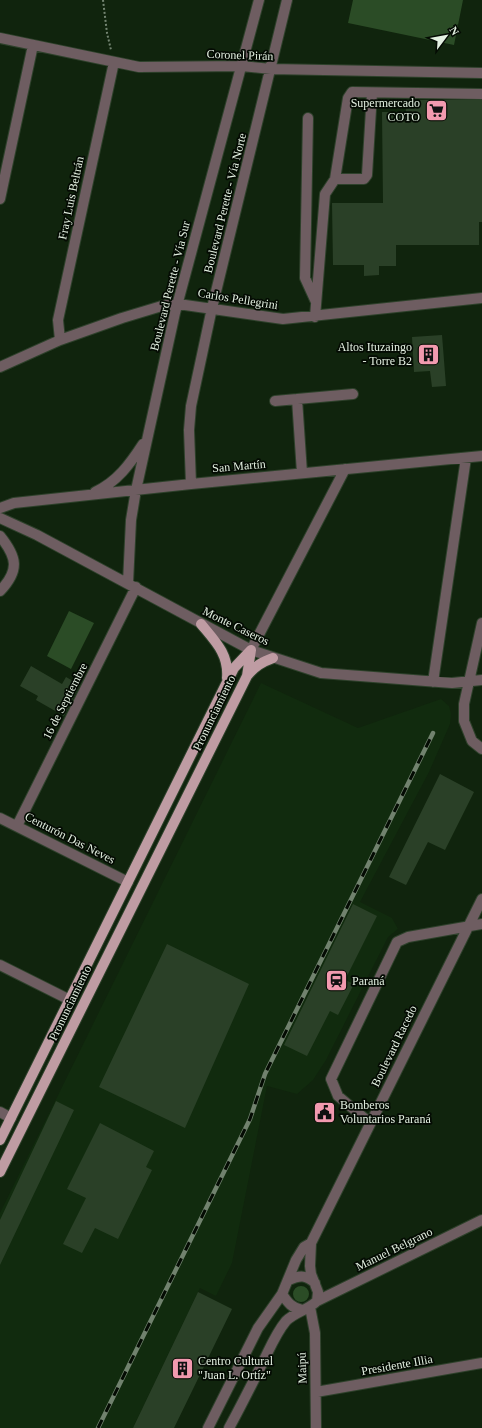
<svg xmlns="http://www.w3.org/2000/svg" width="482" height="1428" font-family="'Times New Roman',serif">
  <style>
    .built { fill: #112b0e }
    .green { fill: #2b4c26 }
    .building { fill: #2a4027 }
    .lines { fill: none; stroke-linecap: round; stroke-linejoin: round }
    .minor-casing { stroke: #2e412b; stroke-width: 12 }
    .major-casing { stroke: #2e412b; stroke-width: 12 }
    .path { stroke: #738471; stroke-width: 2; stroke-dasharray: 2 2; stroke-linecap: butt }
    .minor { stroke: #6e5d61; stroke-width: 10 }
    .major { stroke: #bf9ca3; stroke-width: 10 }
    .rail-casing { stroke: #71826e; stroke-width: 4.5 }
    .rail { stroke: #040b03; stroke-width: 3; stroke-dasharray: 9; stroke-linecap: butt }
    .labels { text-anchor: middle; stroke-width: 3.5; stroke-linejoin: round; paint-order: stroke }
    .street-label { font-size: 12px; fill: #e4f1e2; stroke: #040b03 }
    .poi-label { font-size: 12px; fill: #e4f1e2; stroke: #040b03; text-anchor: start }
  </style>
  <rect width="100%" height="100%" fill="#10240d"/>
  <path class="built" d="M261 683 358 728 441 699 449 706 451 714 450 724 429 772 360 902 392 918 398 929 388 937 326 1060 313 1080 297 1094 267 1086 232 1263 216 1296 200 1288 133 1428H0V1213Z"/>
  <path class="green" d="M353 0H463L454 45 348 23Z
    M69 611 94 623 71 669 47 656Z
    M293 1294a8 8 0 1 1 16 0a8 8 0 1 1-16 0Z"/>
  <path class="building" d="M405 100H482V222H479V245H396V266H379V275L364 276V265H333L332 203H383L382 112H406Z
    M442 335 446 386 432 387 430 371 414 372 412 337Z
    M31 666 62 684 66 677 80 685 64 716 36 700 38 696 20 686Z
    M440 774 474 792 445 850 428 842 406 885 389 877Z
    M353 904 377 916 345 980 354 984 338 1015 330 1011 307 1056 284 1045Z
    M167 944 249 984 185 1128 99 1087Z
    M56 1101 74 1110 0 1265V1220Z
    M100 1123 154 1151 146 1167 152 1170 118 1239 95 1228 82 1253 63 1244 86 1198 67 1189Z
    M198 1292 232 1309 174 1428H133Z"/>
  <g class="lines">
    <defs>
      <path id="minor" d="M0 38 139 67 242 66 271 69 482 73
        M308 118 305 278 316 302
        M335 179H364L367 175 372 93
        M0 199 33 45
        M315 317 325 194 335 179 348 98 352 92 482 94
        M60 340 58 320 114 62
        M0 367 60 340 122 318 165 305H185L283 319 482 298
        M297 399 302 473
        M275 401 353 394
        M191 484 189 430 191 406 212 308 287 0
        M95 492C117 482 130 464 143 444
        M0 508 14 503 191 484 482 456
        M0 518 37 535 251 650 321 673 452 683 482 680
        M0 536C17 557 20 570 0 591
        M128 583 131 520 136 490 175 313 259 0
        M482 623 464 704V721L472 741 482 749
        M251 650 345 469
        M433 682 466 458
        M0 818 128 882
        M17 826 136 587
        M0 965 70 1000
        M0 1112 11 1118
        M370 1123 338 1096 331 1079 397 942 408 937 482 924
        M289 1280C300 1275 306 1275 315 1283
        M282 1294C288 1303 292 1308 302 1310
        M317 1301 482 1220
        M310 1307 315 1333 316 1428
        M316 1392 482 1363
        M208 1428 258 1328 282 1294 296 1260 304 1247 311 1243
        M229 1428C241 1406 252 1384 263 1362 270 1348 276 1333 286 1321 295 1312 308 1310 317 1301L318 1292 311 1274 310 1266 311 1243 482 899"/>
      <path id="major" d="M201 624C215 641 229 654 227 678
        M247 676C255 666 262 662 273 658
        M0 1140 234 668 251 650
        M0 1172 247 676 251 650"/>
    </defs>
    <use href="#minor" class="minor-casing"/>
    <use href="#major" class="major-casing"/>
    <path class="path" d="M103 0 107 33 111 50"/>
    <use href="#minor" class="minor"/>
    <use href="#major" class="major"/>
    <defs>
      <path id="rail" d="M98 1428 250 1119 265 1074 433 733"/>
    </defs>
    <use href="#rail" class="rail-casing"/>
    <use href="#rail" class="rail"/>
  </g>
  <defs>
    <symbol id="supermarket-square" viewBox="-11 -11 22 22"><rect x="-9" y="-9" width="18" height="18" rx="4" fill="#f29aaf" stroke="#040b03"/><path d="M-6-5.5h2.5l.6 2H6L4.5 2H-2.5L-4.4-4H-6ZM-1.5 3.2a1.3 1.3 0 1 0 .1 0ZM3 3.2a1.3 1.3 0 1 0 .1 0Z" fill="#111"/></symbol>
    <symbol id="building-square" viewBox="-11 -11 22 22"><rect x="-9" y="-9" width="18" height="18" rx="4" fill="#f29aaf" stroke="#040b03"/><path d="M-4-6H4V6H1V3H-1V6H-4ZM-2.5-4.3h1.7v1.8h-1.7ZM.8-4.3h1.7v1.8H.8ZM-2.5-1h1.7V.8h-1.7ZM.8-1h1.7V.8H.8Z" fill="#111"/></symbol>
    <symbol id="station-square" viewBox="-11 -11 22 22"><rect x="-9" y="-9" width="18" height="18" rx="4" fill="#f29aaf" stroke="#040b03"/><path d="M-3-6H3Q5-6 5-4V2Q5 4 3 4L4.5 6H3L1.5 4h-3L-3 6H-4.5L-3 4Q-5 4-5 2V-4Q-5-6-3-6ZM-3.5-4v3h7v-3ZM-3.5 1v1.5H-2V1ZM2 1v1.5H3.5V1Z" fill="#111"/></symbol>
    <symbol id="civic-square" viewBox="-11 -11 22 22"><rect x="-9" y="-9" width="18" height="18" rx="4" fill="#f29aaf" stroke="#040b03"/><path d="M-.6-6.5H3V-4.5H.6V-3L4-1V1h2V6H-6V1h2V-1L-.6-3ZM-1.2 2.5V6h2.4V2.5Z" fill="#111"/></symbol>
  </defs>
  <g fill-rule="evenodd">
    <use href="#supermarket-square" x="424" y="98" width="25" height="25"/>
    <use href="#building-square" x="416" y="342" width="25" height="25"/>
    <use href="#station-square" x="324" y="968" width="25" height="25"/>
    <use href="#civic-square" x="312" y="1100" width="25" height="25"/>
    <use href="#building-square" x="170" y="1356" width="25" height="25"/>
  </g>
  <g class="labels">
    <g class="street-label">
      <text transform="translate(240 55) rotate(2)" y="4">Coronel Pirán</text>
      <text transform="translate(71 198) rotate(-78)" y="4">Fray Luis Beltrán</text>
      <text transform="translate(225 203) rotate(-76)" y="4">Boulevard Perette - Vía Norte</text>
      <text transform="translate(170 286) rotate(-76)" y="4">Boulevard Perette - Vía Sur</text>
      <text transform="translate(238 299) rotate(9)" y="4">Carlos Pellegrini</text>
      <text transform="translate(239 466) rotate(-5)" y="4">San Martín</text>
      <text transform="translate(236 626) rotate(26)" y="4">Monte Caseros</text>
      <text transform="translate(65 701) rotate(-63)" y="4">16 de Septiembre</text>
      <text transform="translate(214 713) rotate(-64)" y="4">Pronunciamiento</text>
      <text transform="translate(70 838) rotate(27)" y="4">Centurón Das Neves</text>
      <text transform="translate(70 1003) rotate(-64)" y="4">Pronunciamiento</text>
      <text transform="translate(394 1046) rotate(-64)" y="4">Boulevard Racedo</text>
      <text transform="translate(394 1249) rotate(-26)" y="4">Manuel Belgrano</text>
      <text transform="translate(397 1365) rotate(-10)" y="4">Presidente Illia</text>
      <text transform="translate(302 1368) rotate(-92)" y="4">Maipú</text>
    </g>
    <g class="poi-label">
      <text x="420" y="107" text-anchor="end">Supermercado<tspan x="420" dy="14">COTO</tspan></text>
      <text x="412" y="351" text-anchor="end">Altos Ituzaingo<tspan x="412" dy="14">- Torre B2</tspan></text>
      <text x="352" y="985">Paraná</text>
      <text x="340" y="1109">Bomberos<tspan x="340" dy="14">Voluntarios Paraná</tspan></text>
      <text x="198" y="1365">Centro Cultural<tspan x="198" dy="14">"Juan L. Ortíz"</tspan></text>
    </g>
  </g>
  <g transform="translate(446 36) rotate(58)" stroke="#040b03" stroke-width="3" paint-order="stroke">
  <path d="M0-3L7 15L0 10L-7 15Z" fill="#e4f1e2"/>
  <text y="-6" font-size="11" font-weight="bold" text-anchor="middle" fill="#e4f1e2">N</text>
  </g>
</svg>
